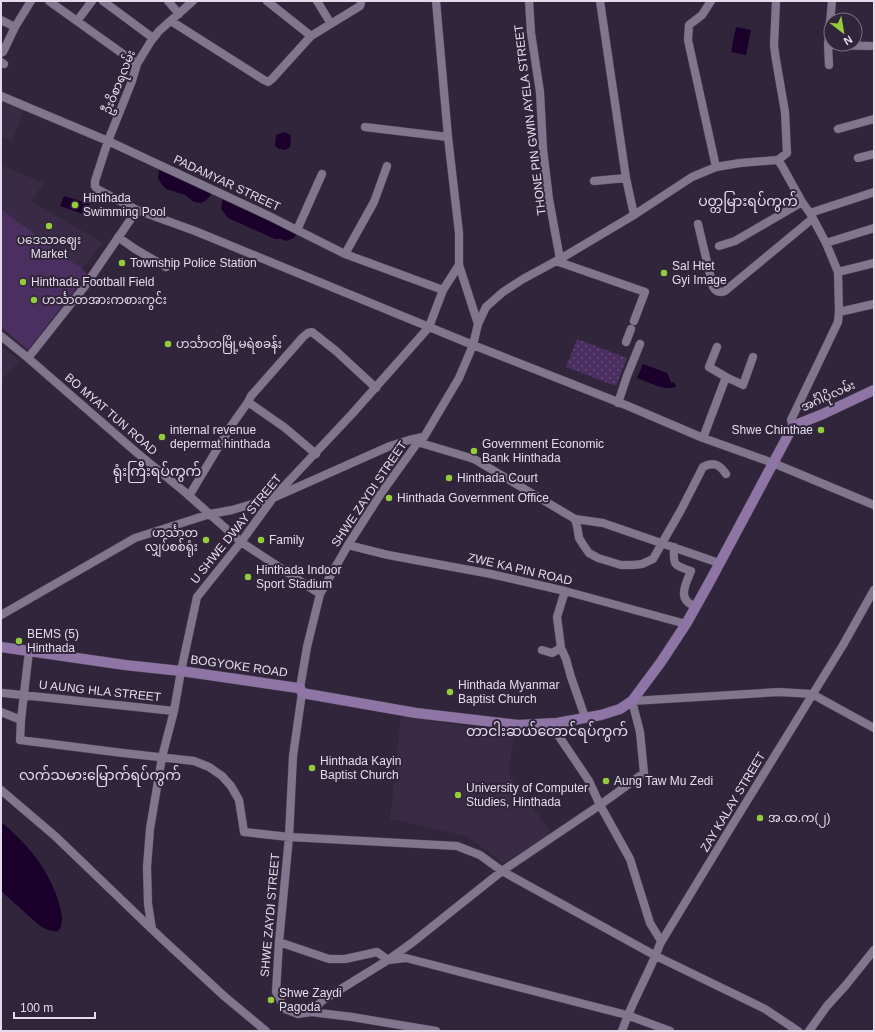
<svg xmlns="http://www.w3.org/2000/svg" width="875" height="1032" font-family="Arial,'Noto Sans Myanmar',sans-serif">
  <style>
    .built { fill: #392a45 }
    .grass { fill: url(#grass-dots) }
    .garden { fill: #4b2f61 }
    .water { fill: #1b002c }
    .lines { fill: none; stroke-linecap: round; stroke-linejoin: round }
    .minor-casing { stroke: #4d4455; stroke-width: 9 }
    .major-casing { stroke: #4d4455; stroke-width: 11 }
    .minor { stroke: #82758e; stroke-width: 8 }
    .major { stroke: #8f75a5; stroke-width: 10 }
    .poi-dot { fill: #94cc3b; stroke: #30253a; stroke-width: 1.5 }
    .labels { text-anchor: middle; stroke-width: 4; stroke-linejoin: round; paint-order: stroke }
    .street-label { font-size: 12px; fill: #e3dcea; stroke: #30253a }
    .poi-label { font-size: 12px; fill: #e3dcea; stroke: #30253a; text-anchor: start }
    .quarter-label { font-size: 14px; fill: #e7d9f5; stroke: #30253a }
  </style>
  <defs>
    <pattern id="grass-dots" width="8" height="8" patternUnits="userSpaceOnUse"><rect width="8" height="8" fill="#4b2f61"/><path d="M2 2h.1M6 6h.1" fill="none" stroke="#654d78" stroke-width="1.8" stroke-linecap="round"/></pattern>
  </defs>
  <rect width="100%" height="100%" fill="#30253a"/>
  <path class="built" d="M1 98 25 107 12 141 1 137Z
    M1 165 44 183 31 201 103 243 82 269 1 209Z
    M1 346 20 361 1 380Z
    M401 716 515 734 508 772 551 833 504 863 466 836 390 819Z"/>
  <path class="grass" d="M577 339 627 358 616 386 566 367Z"/>
  <path class="garden" d="M1 209 82 269 87 274 28 350 1 327Z"/>
  <path class="water" d="M736 27 751 30 746 55 731 52Z
    M285 132 290 135 291 140 290 147 285 150 279 149 275 146 276 135Z
    M163 163 171 166 208 184 211 187V195L205 201 200 203 194 202 185 195 166 189 162 185 158 178 159 171Z
    M64 196 90 204 86 215 60 206Z
    M223 197 297 233 294 238 286 241 281 239H275L228 218 221 209Z
    M643 364 667 373 671 382 675 383 676 387C663 391 649 382 637 378Z
    M1 822C29 845 51 872 60 907 62 915 64 924 58 931 52 932 45 929 40 926L1 891Z"/>
  <g class="lines">
    <defs>
      <path id="minor" d="M49 1 137 64
        M103 1 153 38
        M168 1 179 14
        M267 1 311 36
        M317 1 331 24
        M436 1 448 137 459 233V265L478 324
        M529 1 531 33 540 92 543 149 549 199 560 259
        M600 1 626 178 634 215
        M711 1 702 15 689 25 688 40 716 167
        M776 1 774 46 776 60 785 112 787 153 778 160
        M1 20 15 27 3 52 1 53
        M77 21 92 1
        M171 21 264 80 268 82 272 79 311 36 360 6 361 3V1
        M15 27 31 1
        M828 45 871 46
        M1 62 4 64
        M829 65 828 45 832 1
        M1 96 108 141 269 216 345 254 443 290
        M365 127 448 137
        M838 129 874 119
        M858 158 874 154
        M594 181 626 178
        M137 210 195 231 473 345 628 406 703 438 773 463 874 505
        M810 213 874 192
        M698 224 713 287C716 292 720 293 725 291L812 219
        M297 230 322 174
        M118 237 135 249 166 267
        M826 243 874 228
        M719 246 735 241 802 202
        M345 254 374 202 387 166
        M556 261 645 292 634 321
        M838 272 874 263
        M839 312 874 304
        M1 336 28 358 136 452 186 493 241 542 320 594
        M626 342 631 329
        M717 347 709 367 726 377 743 385 753 357
        M28 358 85 286 137 210 97 189 95 186V181L108 141 132 81 137 64 151 41 159 31 193 1
        M248 402 251 396 303 337 308 333 312 332 336 351 376 388
        M618 403 627 376 640 344
        M703 438 726 377
        M414 441 474 459 575 519 603 523 719 563
        M189 496 231 426 248 402 284 427 316 454
        M575 519 577 526 579 538 584 546 589 553 598 558 621 565H633L642 564 653 559 681 510 703 467C714 461 720 465 726 474
        M348 545 388 555 491 574 565 591 686 624
        M674 547C673 566 674 565 691 571 685 585 677 600 695 606
        M565 591 557 617 561 648 566 659 571 677 585 717
        M1 615 135 538 210 514 232 510 273 498 390 446 409 440 423 437
        M542 650 552 653 561 648
        M29 651 21 720 20 740 123 753 194 761 209 767 222 776 231 786 239 800 244 832 289 837 457 846 480 855 502 871 656 956 765 1009 798 1031
        M300 688 307 647 320 594 348 545 380 495 418 442 424 437 459 378 473 345 478 324 486 307 503 292 523 279 560 259 634 215 692 177 716 167 740 163 778 160 782 166 802 202 810 213 826 243 838 272 839 312 838 322 791 420 793 426
        M3 693 174 711
        M302 693 293 756 289 837 279 942 276 992 285 1009 298 1014 311 1012 352 1017 436 1031
        M1 712 21 720
        M550 723 589 781 600 805 630 859 650 923 661 941 660 944
        M1 790 55 836 158 935 224 996 266 1031
        M152 929 148 904 147 867 150 829 162 757 174 711 181 671 197 597 241 542 273 498 352 414 429 327 443 290 459 265
        M279 942 329 959H345L377 952 388 960 406 958 627 1015 670 1031
        M311 1012 323 1000 388 960 413 942 502 871 600 805 644 773 640 732 632 701 779 692 812 694 874 728
        M622 1031C632 1001 649 974 660 944L731 827 843 645 874 590
        M809 1031 827 1006 846 985 874 950"/>
      <path id="major" d="M1 647 125 665 181 671 298 688H300L302 693 416 713 518 725 557 723 601 715 620 709 632 701 661 662 686 624 709 583 793 426 823 414 874 390"/>
    </defs>
    <use href="#minor" class="minor-casing"/>
    <use href="#major" class="major-casing"/>
    <use href="#minor" class="minor"/>
    <use href="#major" class="major"/>
  </g>
  <g class="poi-dot">
    <circle cx="75" cy="205" r="4"/>
    <circle cx="49" cy="226" r="4"/>
    <circle cx="122" cy="263" r="4"/>
    <circle cx="664" cy="273" r="4"/>
    <circle cx="23" cy="282" r="4"/>
    <circle cx="34" cy="300" r="4"/>
    <circle cx="168" cy="344" r="4"/>
    <circle cx="821" cy="430" r="4"/>
    <circle cx="162" cy="437" r="4"/>
    <circle cx="474" cy="451" r="4"/>
    <circle cx="449" cy="478" r="4"/>
    <circle cx="389" cy="498" r="4"/>
    <circle cx="206" cy="540" r="4"/>
    <circle cx="261" cy="540" r="4"/>
    <circle cx="248" cy="577" r="4"/>
    <circle cx="19" cy="641" r="4"/>
    <circle cx="450" cy="692" r="4"/>
    <circle cx="312" cy="768" r="4"/>
    <circle cx="606" cy="781" r="4"/>
    <circle cx="458" cy="795" r="4"/>
    <circle cx="760" cy="818" r="4"/>
    <circle cx="271" cy="1000" r="4"/>
  </g>
  <g class="labels">
    <g class="street-label">
      <text transform="translate(119 82) rotate(-68)" y="4">ဦးဝိစာရလမ်း</text>
      <text transform="translate(530 120) rotate(-97)" y="4">THONE PIN GWIN AYELA STREET</text>
      <text transform="translate(227 183) rotate(25)" y="4">PADAMYAR STREET</text>
      <text transform="translate(828 396) rotate(-24)" y="4">အင်္ဂါပိုလမ်း</text>
      <text transform="translate(111 414) rotate(41)" y="4">BO MYAT TUN ROAD</text>
      <text transform="translate(369 494) rotate(-56)" y="4">SHWE ZAYDI STREET</text>
      <text transform="translate(236 529) rotate(-51)" y="4">U SHWE DWAY STREET</text>
      <text transform="translate(520 569) rotate(13)" y="4">ZWE KA PIN ROAD</text>
      <text transform="translate(239 666) rotate(8)" y="4">BOGYOKE ROAD</text>
      <text transform="translate(100 691) rotate(6)" y="4">U AUNG HLA STREET</text>
      <text transform="translate(733 802) rotate(-59)" y="4">ZAY KALAY STREET</text>
      <text transform="translate(270 915) rotate(-85)" y="4">SHWE ZAYDI STREET</text>
    </g>
    <g class="poi-label">
      <text x="83" y="202">Hinthada<tspan x="83" dy="14">Swimming Pool</tspan></text>
      <text x="49" y="244" text-anchor="middle">ပဒေသာဈေး<tspan x="49" dy="14">Market</tspan></text>
      <text x="130" y="267">Township Police Station</text>
      <text x="672" y="270">Sal Htet<tspan x="672" dy="14">Gyi Image</tspan></text>
      <text x="31" y="286">Hinthada Football Field</text>
      <text x="42" y="304">ဟင်္သာတအားကစားကွင်း</text>
      <text x="176" y="348">ဟင်္သာတမြို့မရဲစခန်း</text>
      <text x="170" y="434">internal revenue<tspan x="170" dy="14">depermat hinthada</tspan></text>
      <text x="813" y="434" text-anchor="end">Shwe Chinthae</text>
      <text x="482" y="448">Government Economic<tspan x="482" dy="14">Bank Hinthada</tspan></text>
      <text x="457" y="482">Hinthada Court</text>
      <text x="397" y="502">Hinthada Government Office</text>
      <text x="198" y="537" text-anchor="end">ဟင်္သာတ<tspan x="198" dy="14">လျှပ်စစ်ရုံး</tspan></text>
      <text x="269" y="544">Family</text>
      <text x="256" y="574">Hinthada Indoor<tspan x="256" dy="14">Sport Stadium</tspan></text>
      <text x="27" y="638">BEMS (5)<tspan x="27" dy="14">Hinthada</tspan></text>
      <text x="458" y="689">Hinthada Myanmar<tspan x="458" dy="14">Baptist Church</tspan></text>
      <text x="320" y="765">Hinthada Kayin<tspan x="320" dy="14">Baptist Church</tspan></text>
      <text x="614" y="785">Aung Taw Mu Zedi</text>
      <text x="466" y="792">University of Computer<tspan x="466" dy="14">Studies, Hinthada</tspan></text>
      <text x="768" y="822">အ.ထ.က(၂)</text>
      <text x="279" y="997">Shwe Zaydi<tspan x="279" dy="14">Pagoda</tspan></text>
    </g>
    <g class="quarter-label">
      <text x="748" y="206">ပတ္တမြားရပ်ကွက်</text>
      <text x="157" y="476">ရုံးကြီးရပ်ကွက်</text>
      <text x="547" y="736">တာငါးဆယ်တောင်ရပ်ကွက်</text>
      <text x="100" y="780">လက်သမားမြောက်ရပ်ကွက်</text>
    </g>
  </g>
  <rect width="875" height="1032" fill="none" stroke="#e3dcea" stroke-width="4"/>
  <g transform="translate(843 32) rotate(149)"><circle r="19" fill="#30253a" stroke="#786e80"/>
  <path d="M0-3L7 15L0 10L-7 15Z" fill="#94cc3b"/>
  <text y="-6" font-size="11" font-weight="bold" text-anchor="middle" fill="#e3dcea">N</text>
  </g>
  <path d="M14 1012v6h81v-6" fill="none" stroke="#e3dcea" stroke-width="2"/>
  <text x="20" y="1012" font-size="12" fill="#e3dcea" stroke="#30253a" stroke-width="3" paint-order="stroke">100 m</text>
</svg>
